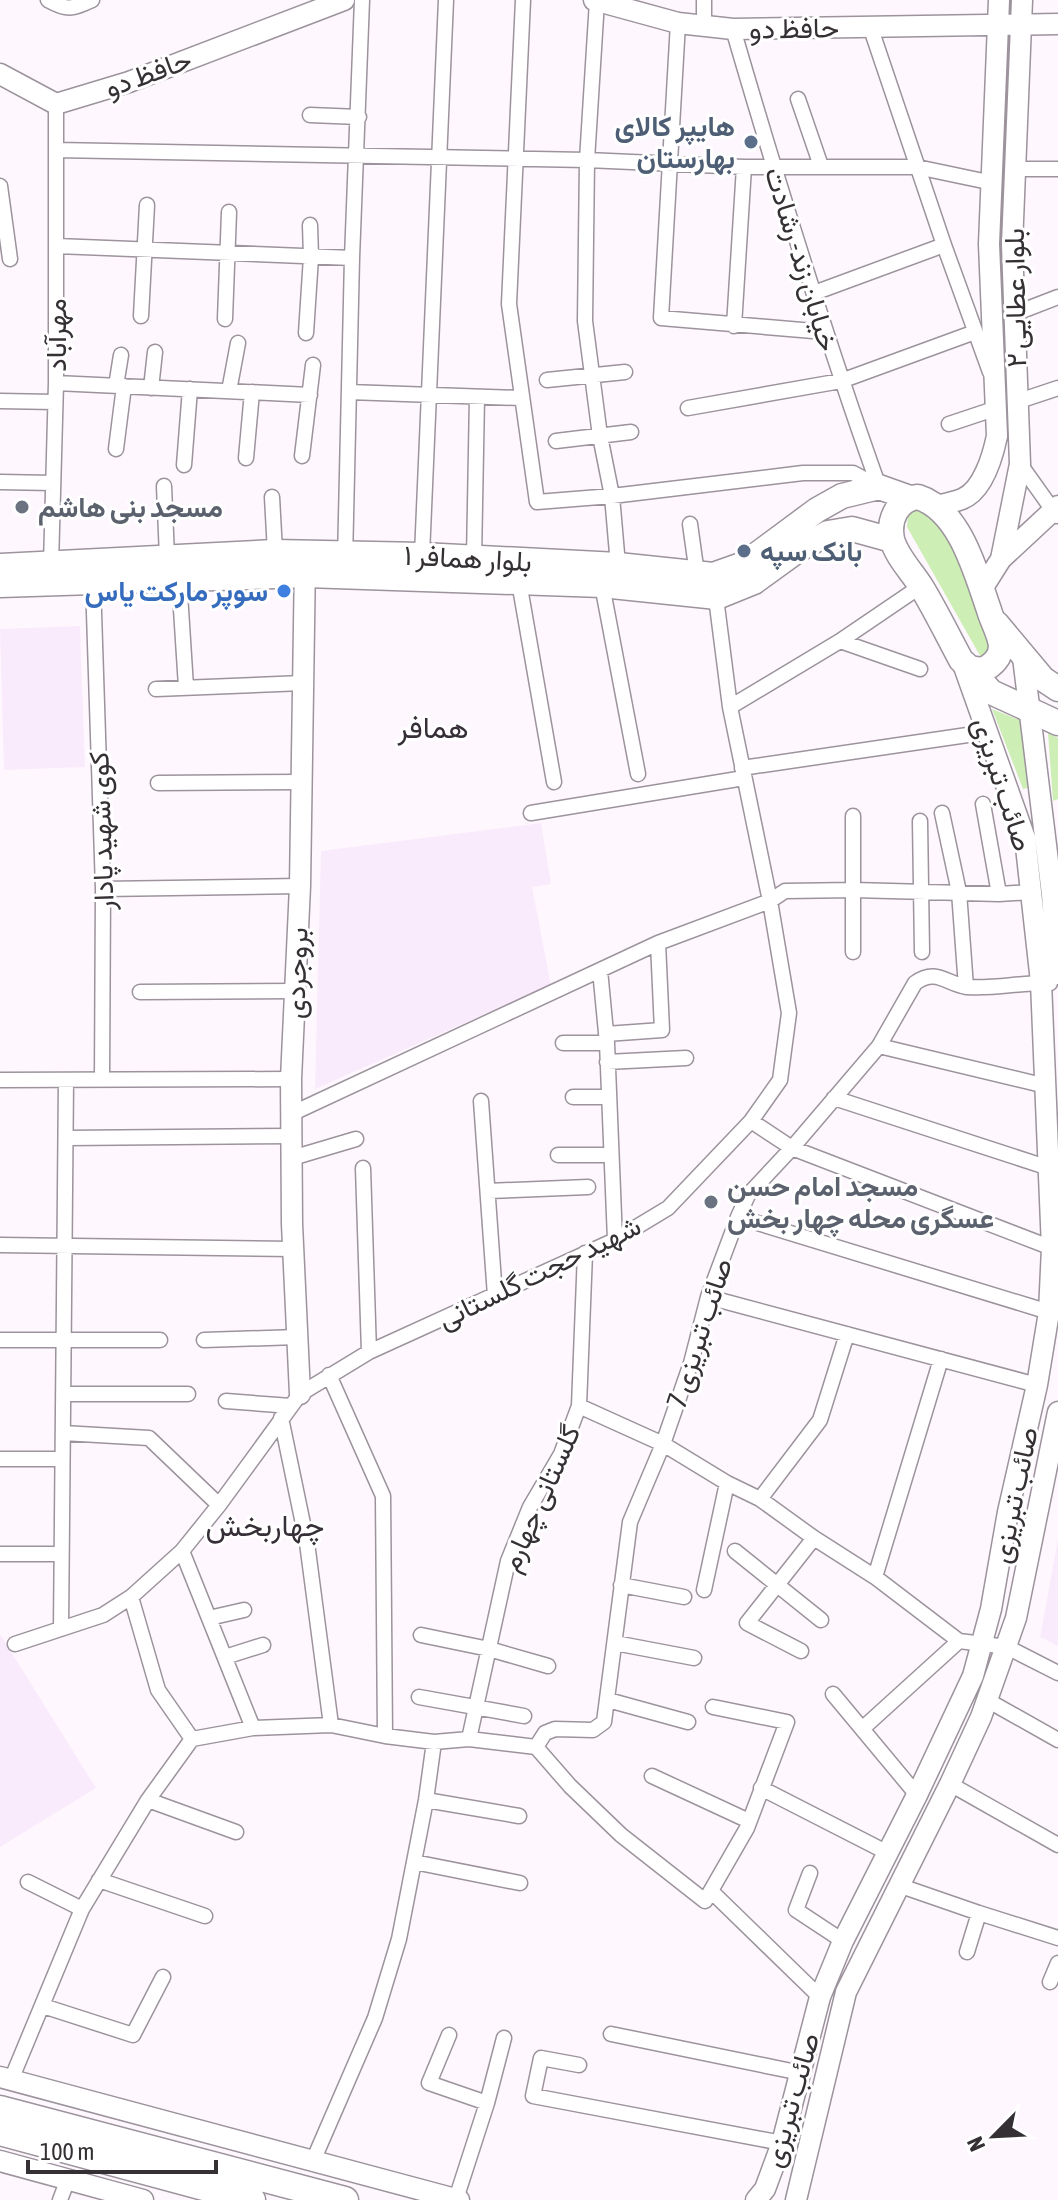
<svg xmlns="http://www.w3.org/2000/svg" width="1058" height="2200" font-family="'Asap Condensed',Vazirmatn,sans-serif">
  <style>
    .built { fill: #f9ebfb }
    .green { fill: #cdeeb5 }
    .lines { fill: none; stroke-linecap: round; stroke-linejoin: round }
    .street-casing { stroke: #9c939d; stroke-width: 17 }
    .secondary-casing { stroke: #9c939d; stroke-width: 23 }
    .primary-casing { stroke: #9c939d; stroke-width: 27 }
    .highway-casing { stroke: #9c939d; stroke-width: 29 }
    .street { stroke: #fff; stroke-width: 14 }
    .secondary { stroke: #fff; stroke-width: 20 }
    .primary { stroke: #fff; stroke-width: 24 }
    .highway { stroke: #fff; stroke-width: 26 }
    .service-dot { fill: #5c6f8a; stroke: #fff; stroke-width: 3 }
    .worship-dot { fill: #6b7280; stroke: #fff; stroke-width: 3 }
    .shop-dot { fill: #3f7fe0; stroke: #fff; stroke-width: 3 }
    .labels { text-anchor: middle; stroke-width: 6; stroke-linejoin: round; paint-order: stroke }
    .street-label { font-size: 28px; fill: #343034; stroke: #fff }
    .service-label { font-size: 28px; font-weight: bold; fill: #4e5e75; stroke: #fff; text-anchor: end }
    .worship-label { font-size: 28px; font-weight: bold; fill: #5b616d; stroke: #fff; text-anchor: start }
    .shop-label { font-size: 28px; font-weight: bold; fill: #366cbe; stroke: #fff; text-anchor: end }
    .neighbourhood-label { font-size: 30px; fill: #362f37; stroke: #fff }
  </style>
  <rect width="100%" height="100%" fill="#fef8fe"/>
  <path class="built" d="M80 626 85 767 4 770 0 629Z
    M541 823 551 884 532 887 551 985 315 1089 321 851Z
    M1058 1539V1646L1040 1637Z
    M0 1634 96 1788 0 1847Z"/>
  <path class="green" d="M918 508 942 520 963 571 992 656 983 661 907 527 908 515Z
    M992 709 1022 721 1031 787 1023 789Z
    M1048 733 1058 738V799L1053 801Z"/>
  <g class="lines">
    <defs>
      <path id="street" d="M48 0C68 11 72 9 92 0
        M523 0 509 304 537 502 612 496 803 473H853L879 487
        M704 0V27
        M597 1 587 160 585 321 600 436 612 496 618 565
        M678 23 661 318 825 332
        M870 26 944 245 990 372
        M733 29C778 183 825 336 879 487
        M798 99 821 166
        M310 115 359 117
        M56 150 587 160 744 167H917L993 183
        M1014 169H1058
        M0 186 10 259
        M57 246 352 258
        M814 293 944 245
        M1014 314 1058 297
        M141 316 147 205
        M225 319 229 212
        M734 326 744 167
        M306 333 311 257 310 225
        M547 380 625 372
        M56 383 310 395
        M116 386 121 355
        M151 388 155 352
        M229 391 238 343
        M349 392 520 398
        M0 401 55 402
        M1019 401 1058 388
        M688 408 841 381 975 332
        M949 424 997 408
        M556 441 631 432
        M116 449 124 386
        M302 456 313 365
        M246 458 252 392
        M1020 464 1057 516
        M184 465 190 389
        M0 482 53 483
        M164 486 167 557
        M272 497 275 552
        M690 524 697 574
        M422 555 446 0
        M474 558 477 397
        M345 560 352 258 362 0
        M51 565 56 383V104
        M179 578 186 687
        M93 582 103 889 102 1080
        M519 582 554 782
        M602 585 638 774
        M840 641 920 669
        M156 689 303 683
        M730 707 840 641 921 586
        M742 768 988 732
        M158 783 301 782
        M983 804 999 894
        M531 813 744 778
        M942 813 959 892 966 987
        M853 816V952
        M920 821 922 952
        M103 889 300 886
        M600 970 607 1043 615 1240
        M140 992 296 991
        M606 1034 662 1030 658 943
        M563 1043H607
        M879 1046 1046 1086
        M607 1062 686 1058
        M0 1080 291 1079
        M573 1097H609
        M834 1098 1049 1168
        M481 1101 495 1296
        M291 1114 658 943 770 901 785 891 854 890 999 894 1032 892
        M751 1121 792 1148 1052 1248
        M66 1138 291 1136
        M558 1155H611
        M292 1158 356 1139
        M363 1168 369 1352
        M488 1191 588 1187
        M738 1217 1049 1312
        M0 1245 293 1249
        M708 1297 1037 1385
        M0 1340H160
        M204 1340 297 1337
        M329 1375 383 1496 385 1736
        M63 1394H188
        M226 1401 291 1406
        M579 1406 663 1444 727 1483 760 1499 814 1538 875 1577 959 1641 1007 1647 1058 1673
        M281 1418 307 1543 331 1725
        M63 1433 149 1438 219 1505
        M0 1459H62
        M760 1499 820 1420 847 1334
        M182 1551 253 1728
        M735 1551 821 1620
        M0 1554H61
        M875 1577 941 1359
        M621 1585 684 1597
        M704 1590 727 1483
        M131 1597 158 1690 192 1739
        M209 1618 244 1610
        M61 1629 66 1080
        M421 1635 489 1649 548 1666
        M615 1643 694 1658
        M15 1644 103 1615 131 1597 182 1551 219 1505 300 1394 369 1352 615 1240 668 1208 751 1121 780 1080 789 1013 770 901 730 707 715 590
        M801 1651 747 1623 814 1538
        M225 1657 263 1645
        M833 1694 917 1795
        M419 1697 524 1716
        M608 1700 688 1722
        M987 1700 1058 1740
        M862 1729 959 1641
        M192 1739 253 1728 331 1725 385 1736 434 1742 469 1739 536 1747
        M469 1739 508 1561 530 1507 561 1454 579 1406 585 1253
        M536 1747 545 1733 555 1729 593 1730 604 1722 630 1522 663 1444 691 1363 708 1297 738 1217 748 1195 792 1148 879 1046 915 983C937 967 947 985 968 987 995 989 1023 982 1050 983
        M536 1747 570 1786 621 1835 705 1901 747 1828 787 1722 713 1707
        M652 1776 749 1821
        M950 1784 1058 1845
        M761 1788 888 1853
        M148 1800 236 1832
        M426 1800 519 1816
        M414 1862 520 1883
        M810 1873 796 1910 843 1941
        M99 1880 205 1916
        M28 1882 82 1909
        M898 1885 979 1913 1058 1938
        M711 1891 820 1997
        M967 1952 979 1913
        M1050 1982 1058 1963
        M43 2006 133 2035 163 1977
        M611 2034 801 2073
        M449 2035 429 2083 487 2103
        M579 2065 541 2058 533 2096 782 2143
        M11 2080 82 1909 148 1800 192 1739
        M313 2161 375 2018 399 1939 426 1800 434 1742
        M456 2199 487 2103 504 2038
        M60 2200 68 2179"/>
      <path id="secondary" d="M594 0 678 23 733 29 1058 24
        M0 74 56 104 129 82 344 0
        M936 506C945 504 954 502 962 499 983 491 993 455 997 436L989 244 999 0
        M1001 559 1058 506
        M982 589 1001 559 1020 464 1012 245 1022 0
        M1023 657 1052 894 1058 974
        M300 1394 292 1224 291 1079 300 886 305 560
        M0 2077 459 2200
        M0 2161 143 2200
        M756 2200 765 2189 782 2143 820 1997 843 1941 917 1795 973 1676 991 1609 1008 1512 1037 1385 1049 1312 1052 1248 1041 982 1025 838 963 664
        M796 2200 846 1992 950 1784 981 1717 1016 1618 1058 1412"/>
      <path id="primary" d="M918 497C960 510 976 573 989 610 992 621 1000 634 1001 646 1001 657 993 665 983 670L970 668 961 660C948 636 936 611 922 588 913 573 896 556 892 539 888 519 898 499 918 497Z
        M0 566 275 552 422 555 618 565 713 575 744 564 817 510 842 496 879 487 910 498
        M0 585 306 575 602 585 717 597 754 582 798 550 828 533 852 529 892 540
        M997 624 1043 679 1058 689
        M970 668 991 692 1058 723"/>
      <path id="highway" d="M0 2109 345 2200
        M0 2132 252 2200"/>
    </defs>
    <use href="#street" class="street-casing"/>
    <use href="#secondary" class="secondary-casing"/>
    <use href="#primary" class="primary-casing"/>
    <use href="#highway" class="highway-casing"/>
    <use href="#street" class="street"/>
    <use href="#secondary" class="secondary"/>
    <use href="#primary" class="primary"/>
    <use href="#highway" class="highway"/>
  </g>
  <g class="service-dot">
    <circle cx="751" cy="142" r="8"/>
    <circle cx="744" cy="551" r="8"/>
  </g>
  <g class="worship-dot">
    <circle cx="22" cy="507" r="8"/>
    <circle cx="711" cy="1202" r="8"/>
  </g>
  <circle class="shop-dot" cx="284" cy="591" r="8"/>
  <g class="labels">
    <g class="street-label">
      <text transform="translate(794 28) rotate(-1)" y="10">حافظ دو</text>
      <text transform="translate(148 73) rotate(-20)" y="10">حافظ دو</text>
      <text transform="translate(802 259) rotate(73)" y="10">خیابان زند- رشادت</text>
      <text transform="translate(1015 298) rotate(-91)" y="10">بلوار عطایی ۲</text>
      <text transform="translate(56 335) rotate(-90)" y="10">مهرآباد</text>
      <text transform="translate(468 558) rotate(3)" y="10">بلوار همافر ۱</text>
      <text transform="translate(1003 784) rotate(72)" y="10">صائب تبریزی</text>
      <text transform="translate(101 831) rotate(-92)" y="10">کوی شهید پادار</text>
      <text transform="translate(296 973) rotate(-88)" y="10">بروجردی</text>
      <text transform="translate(539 1272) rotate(-26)" y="10">شهید حجت گلستانی</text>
      <text transform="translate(699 1333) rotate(-72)" y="10">صائب تبریزی 7</text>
      <text transform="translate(1014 1495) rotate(-78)" y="10">صائب تبریزی</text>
      <text transform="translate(540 1498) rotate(-66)" y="10">گلستانی چهارم</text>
      <text transform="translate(791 2100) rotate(-74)" y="10">صائب تبریزی</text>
    </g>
    <g class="service-label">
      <text x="735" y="136">هایپر کالای<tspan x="735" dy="32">بهارستان</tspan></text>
      <text x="760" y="561" text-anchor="start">بانک سپه</text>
    </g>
    <g class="worship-label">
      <text x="38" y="517">مسجد بنی هاشم</text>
      <text x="727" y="1196">مسجد امام حسن<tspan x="727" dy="32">عسگری محله چهار بخش</tspan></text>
    </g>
    <g class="shop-label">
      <text x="268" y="601">سوپر مارکت یاس</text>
    </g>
    <g class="neighbourhood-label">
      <text x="433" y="738">همافر</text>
      <text x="265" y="1536">چهاربخش</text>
    </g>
  </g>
  <g transform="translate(994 2136) rotate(246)" stroke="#ffffff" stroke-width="6" paint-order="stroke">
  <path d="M0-6L14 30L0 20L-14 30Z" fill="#343034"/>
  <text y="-12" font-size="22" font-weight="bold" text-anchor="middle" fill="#343034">N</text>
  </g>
  <path d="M28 2160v12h188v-12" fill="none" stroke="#343034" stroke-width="4"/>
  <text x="40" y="2160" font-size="24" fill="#343034" stroke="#ffffff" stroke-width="6" paint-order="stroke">100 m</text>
</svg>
